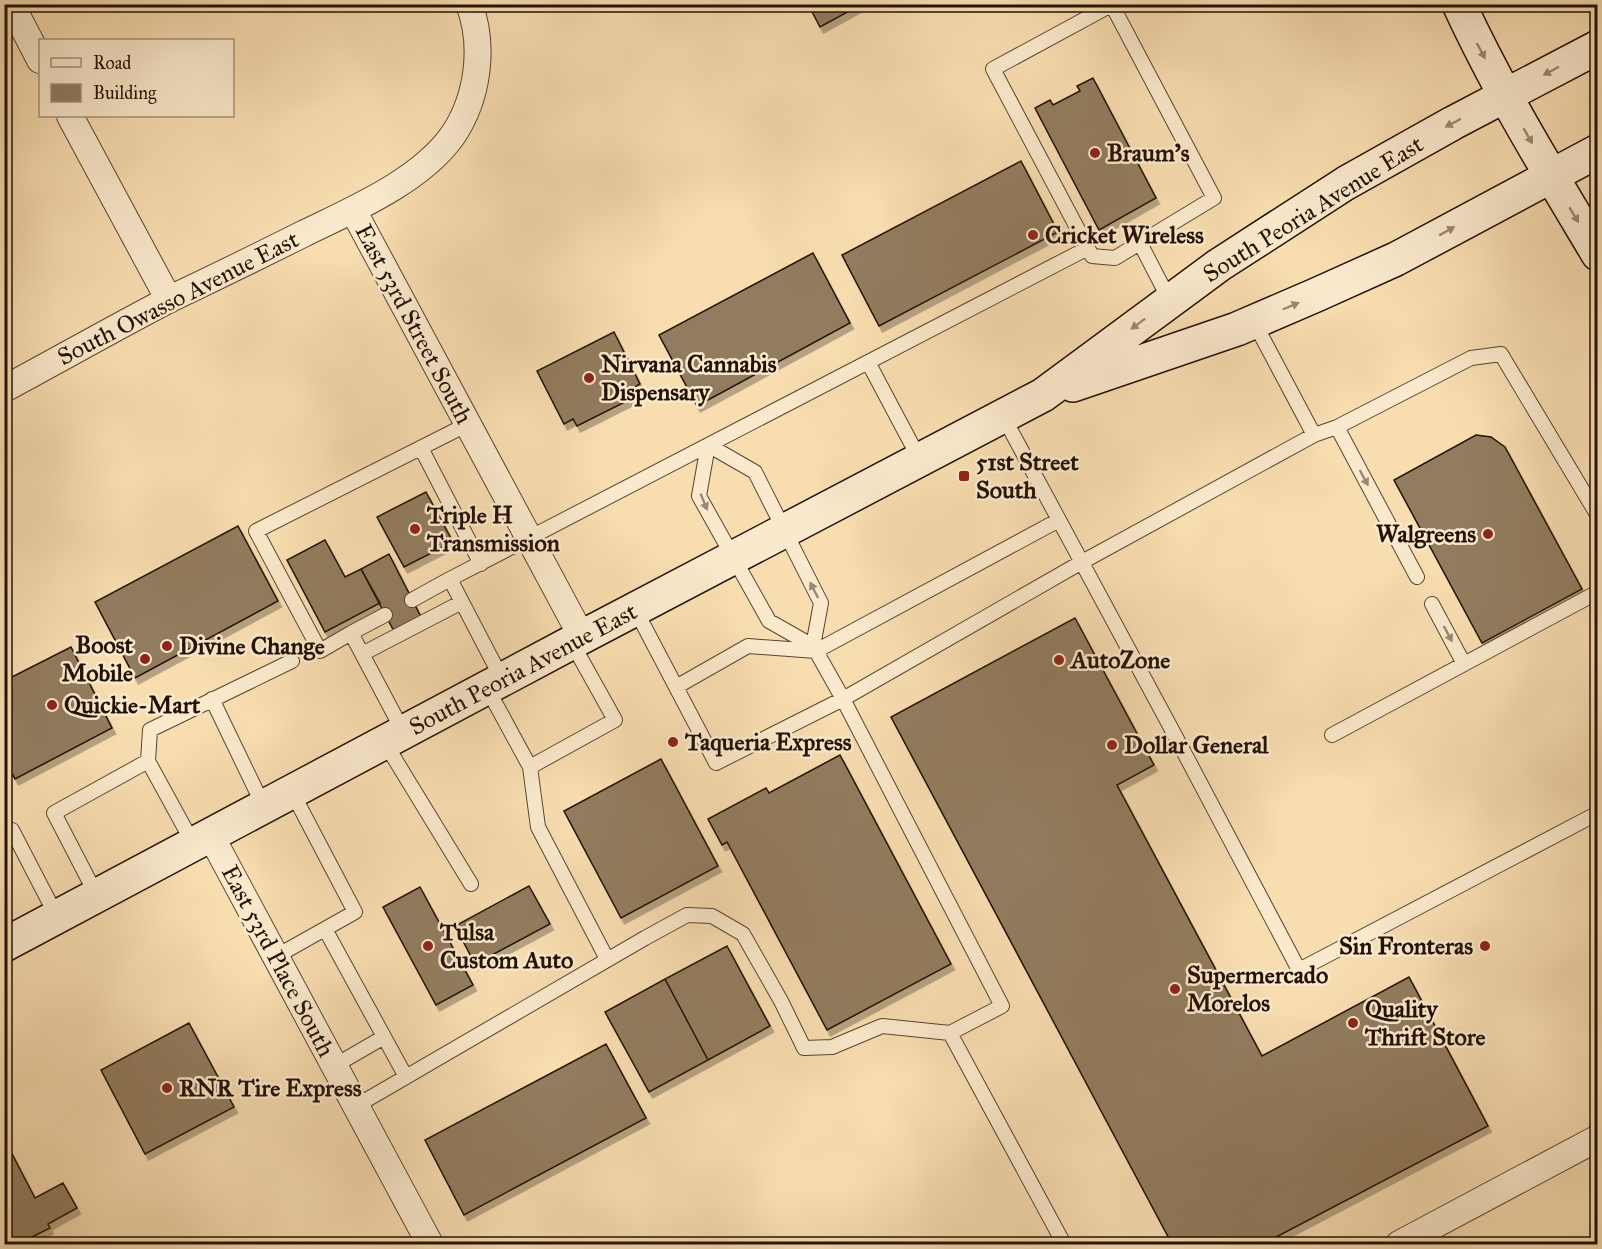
<svg xmlns="http://www.w3.org/2000/svg" width="1602" height="1249" font-family="'IM FELL Great Primer',serif">
  <style>
    .building { fill: #927c5f; stroke: #231206; stroke-width: 1.5; filter: url(#shadow) }
    .lines { fill: none; stroke-linecap: round; stroke-linejoin: round }
    .service-casing { stroke: #584531; stroke-width: 16 }
    .minor-casing { stroke: #584531; stroke-width: 28 }
    .secondary-casing { stroke: #231206; stroke-width: 36 }
    .service { stroke: #fae9cc; stroke-width: 14 }
    .minor { stroke: #fae9cc; stroke-width: 26 }
    .secondary { stroke: #fae9cc; stroke-width: 33 }
    .oneway { fill: #998873 }
    .poi-dot { fill: #8f2418; stroke: #fae9cc; stroke-width: 2 }
    .labels { text-anchor: middle; stroke-width: 5; stroke-linejoin: round; paint-order: stroke }
    .poi-label { font-size: 24px; font-weight: bold; fill: #231206; stroke: #fae9cc; text-anchor: start }
    .street-label { font-size: 24px; fill: #231206; stroke: #fae9cc }
  </style>
  <defs>
    <filter id="shadow"><feDropShadow dx="3.5" dy="6" stdDeviation="0" flood-color="#0004"/></filter>
  </defs>
  <rect width="100%" height="100%" fill="#f8ddb1"/>
  <filter id="stains"><feTurbulence type="fractalNoise" baseFrequency=".00333" numOctaves="4"/><feColorMatrix values="0 0 0 0 .2 0 0 0 0 .09 0 0 0 0 .02 0 0 0 .5 -.17"/></filter>
  <radialGradient id="worn" r=".72"><stop offset=".6" stop-color="#630" stop-opacity="0"/><stop offset="1" stop-color="#630" stop-opacity=".3"/></radialGradient>
  <path class="building" d="M808 4H862L820 27Z
    M1093 78 1156 198 1099 230 1035 108 1050 100 1053 105 1080 91 1077 86Z
    M1021 161 1058 232 879 326 842 255Z
    M813 253 850 323 697 406 659 335Z
    M614 332 640 384 631 389 635 397 577 426 573 419 564 424 537 371Z
    M1476 435 1491 437 1505 447 1582 589 1482 643 1394 480Z
    M426 492 453 542 404 567 377 517Z
    M238 526 278 601 135 678 95 602Z
    M325 540 345 577 361 569 380 603 325 632 287 560Z
    M389 554 422 619 395 633 361 569Z
    M1075 618 1154 765 1117 785 1262 1056 1409 977 1488 1126 1263 1244H1172L891 717Z
    M71 647 112 728 15 779 4 758V681Z
    M840 755 951 964 827 1030 727 842 722 845 708 819 766 788 769 793Z
    M661 759 718 866 621 918 564 811Z
    M529 886 550 924 475 964 455 926Z
    M420 887 473 985 436 1005 383 907Z
    M727 946 770 1026 708 1060 665 979Z
    M665 979 708 1060 649 1092 605 1012Z
    M189 1023 234 1107 145 1154 101 1070Z
    M606 1044 646 1118 464 1215 425 1140Z
    M9 1148 35 1198 63 1183 77 1208 48 1224 50 1228 18 1244H4V1151Z"/>
  <g class="lines">
    <defs>
      <path id="service" d="M1112 5 1214 198 1115 258 1092 256 993 69 1113 4
        M1140 243 1170 301
        M1254 322 1314 435 1337 427 1471 358 1501 354 1598 516
        M868 362 920 460
        M1003 416 1178 741 1299 970 1598 813
        M1337 427 1417 577
        M421 448 481 564
        M412 600 450 579
        M1432 604 1464 664
        M635 609 716 763 843 699 1082 562 1314 435
        M351 633 385 615
        M813 646 821 603 755 472 708 445 699 496 769 621 813 646 816 651 843 699 1002 1006 950 1033 1064 1244
        M362 654 462 602
        M502 679 450 579 1088 248
        M676 687 748 646 816 651 1059 520
        M487 688 530 767 538 827 607 959
        M212 699 264 807
        M404 733 351 633 320 651 256 531 468 424
        M1332 735 1598 592
        M385 743 471 884
        M148 761 194 845
        M530 767 615 720 572 643
        M4 834 12 830 57 917
        M97 896 54 813 148 761 150 730 292 661
        M325 929 406 1077
        M275 957 355 912 292 792
        M334 1066 384 1037
        M356 1106 645 938 687 915 712 916 743 934 781 1001 804 1048 832 1047 882 1026 950 1033"/>
      <path id="minor" d="M11 4 40 60
        M70 116 169 300
        M353 210 582 637
        M4 389C60 359 116 327 172 298 216 277 259 256 303 234 352 210 421 181 453 135 478 98 485 46 469 4
        M211 836 430 1244
        M1399 1244 1598 1138"/>
      <path id="secondary" d="M1459 4C1499 91 1549 172 1598 254
        M1073 385 1237 329 1316 295 1396 259 1598 151
        M4 945 582 637 1043 395 1219 265 1346 183 1453 123 1598 47"/>
    </defs>
    <use href="#service" class="service-casing"/>
    <use href="#minor" class="minor-casing"/>
    <use href="#secondary" class="secondary-casing"/>
    <use href="#service" class="service"/>
    <use href="#minor" class="minor"/>
    <use href="#secondary" class="secondary"/>
  </g>
  <defs><path id="oneway-solid" d="M-6-.8H1V-3.2L6.5 0L1 3.2V.8H-6Z" transform="scale(1.5)"/></defs>
  <g class="oneway">
    <use href="#oneway-solid" transform="translate(1481 51) rotate(62)"/>
    <use href="#oneway-solid" transform="translate(1551 71) rotate(152)"/>
    <use href="#oneway-solid" transform="translate(1453 123) rotate(152)"/>
    <use href="#oneway-solid" transform="translate(1528 136) rotate(60)"/>
    <use href="#oneway-solid" transform="translate(1574 215) rotate(59)"/>
    <use href="#oneway-solid" transform="translate(1447 231) rotate(-29)"/>
    <use href="#oneway-solid" transform="translate(1291 306) rotate(-23)"/>
    <use href="#oneway-solid" transform="translate(1138 324) rotate(143)"/>
    <use href="#oneway-solid" transform="translate(1364 478) rotate(62)"/>
    <use href="#oneway-solid" transform="translate(704 502) rotate(68)"/>
    <use href="#oneway-solid" transform="translate(814 590) rotate(-117)"/>
    <use href="#oneway-solid" transform="translate(1448 634) rotate(62)"/>
  </g>
  <g class="poi-dot">
    <circle cx="1095" cy="153" r="6"/>
    <circle cx="1033" cy="235" r="6"/>
    <circle cx="589" cy="378" r="6"/>
    <rect x="958" y="470" width="12" height="12" rx="3"/>
    <circle cx="415" cy="529" r="6"/>
    <circle cx="1488" cy="534" r="6"/>
    <circle cx="167" cy="646" r="6"/>
    <circle cx="145" cy="659" r="6"/>
    <circle cx="1059" cy="660" r="6"/>
    <circle cx="52" cy="705" r="6"/>
    <circle cx="673" cy="742" r="6"/>
    <circle cx="1112" cy="745" r="6"/>
    <circle cx="428" cy="946" r="6"/>
    <circle cx="1485" cy="946" r="6"/>
    <circle cx="1175" cy="989" r="6"/>
    <circle cx="1353" cy="1023" r="6"/>
    <circle cx="167" cy="1088" r="6"/>
  </g>
  <g class="labels">
    <g class="poi-label">
      <text x="1107" y="161">Braum's</text>
      <text x="1045" y="243">Cricket Wireless</text>
      <text x="601" y="372">Nirvana Cannabis<tspan x="601" dy="28">Dispensary</tspan></text>
      <text x="976" y="470">51st Street<tspan x="976" dy="28">South</tspan></text>
      <text x="427" y="523">Triple H<tspan x="427" dy="28">Transmission</tspan></text>
      <text x="1476" y="542" text-anchor="end">Walgreens</text>
      <text x="133" y="653" text-anchor="end">Boost<tspan x="133" dy="28">Mobile</tspan></text>
      <text x="179" y="654">Divine Change</text>
      <text x="1071" y="668">AutoZone</text>
      <text x="64" y="713">Quickie-Mart</text>
      <text x="685" y="750">Taqueria Express</text>
      <text x="1124" y="753">Dollar General</text>
      <text x="440" y="940">Tulsa<tspan x="440" dy="28">Custom Auto</tspan></text>
      <text x="1473" y="954" text-anchor="end">Sin Fronteras</text>
      <text x="1187" y="983">Supermercado<tspan x="1187" dy="28">Morelos</tspan></text>
      <text x="1365" y="1017">Quality<tspan x="1365" dy="28">Thrift Store</tspan></text>
      <text x="179" y="1096">RNR Tire Express</text>
    </g>
    <g class="street-label">
      <text transform="translate(1313 209) rotate(-32)" y="8">South Peoria Avenue East</text>
      <text transform="translate(178 298) rotate(-27)" y="8">South Owasso Avenue East</text>
      <text transform="translate(414 324) rotate(62)" y="8">East 53rd Street South</text>
      <text transform="translate(523 669) rotate(-28)" y="8">South Peoria Avenue East</text>
      <text transform="translate(278 961) rotate(62)" y="8">East 53rd Place South</text>
    </g>
  </g>
  <rect width="1602" height="1249" fill="none" stroke="#f8ddb1" stroke-width="24"/>
  <rect x="6" y="6" width="1590" height="1237" fill="none" stroke="#231206" stroke-width="3"/>
  <rect x="12" y="12" width="1578" height="1225" fill="none" stroke="#231206" stroke-width="1.5"/>
  <rect x="39" y="39" width="195" height="78" fill="#fae9cc" stroke="#a4937d" stroke-width="1.5"/>
  <rect x="51" y="58" width="30" height="9" fill="#fae9cc" stroke="#a4937d" stroke-width="1.5"/>
  <text x="93" y="69" font-size="18" fill="#231206">Road</text>
  <rect x="51" y="84" width="30" height="18" fill="#927c5f" stroke="#a4937d" stroke-width="1.5"/>
  <text x="93" y="99" font-size="18" fill="#231206">Building</text>
  <rect width="100%" height="100%" filter="url(#stains)"/>
  <rect width="100%" height="100%" fill="url(#worn)"/>
</svg>
